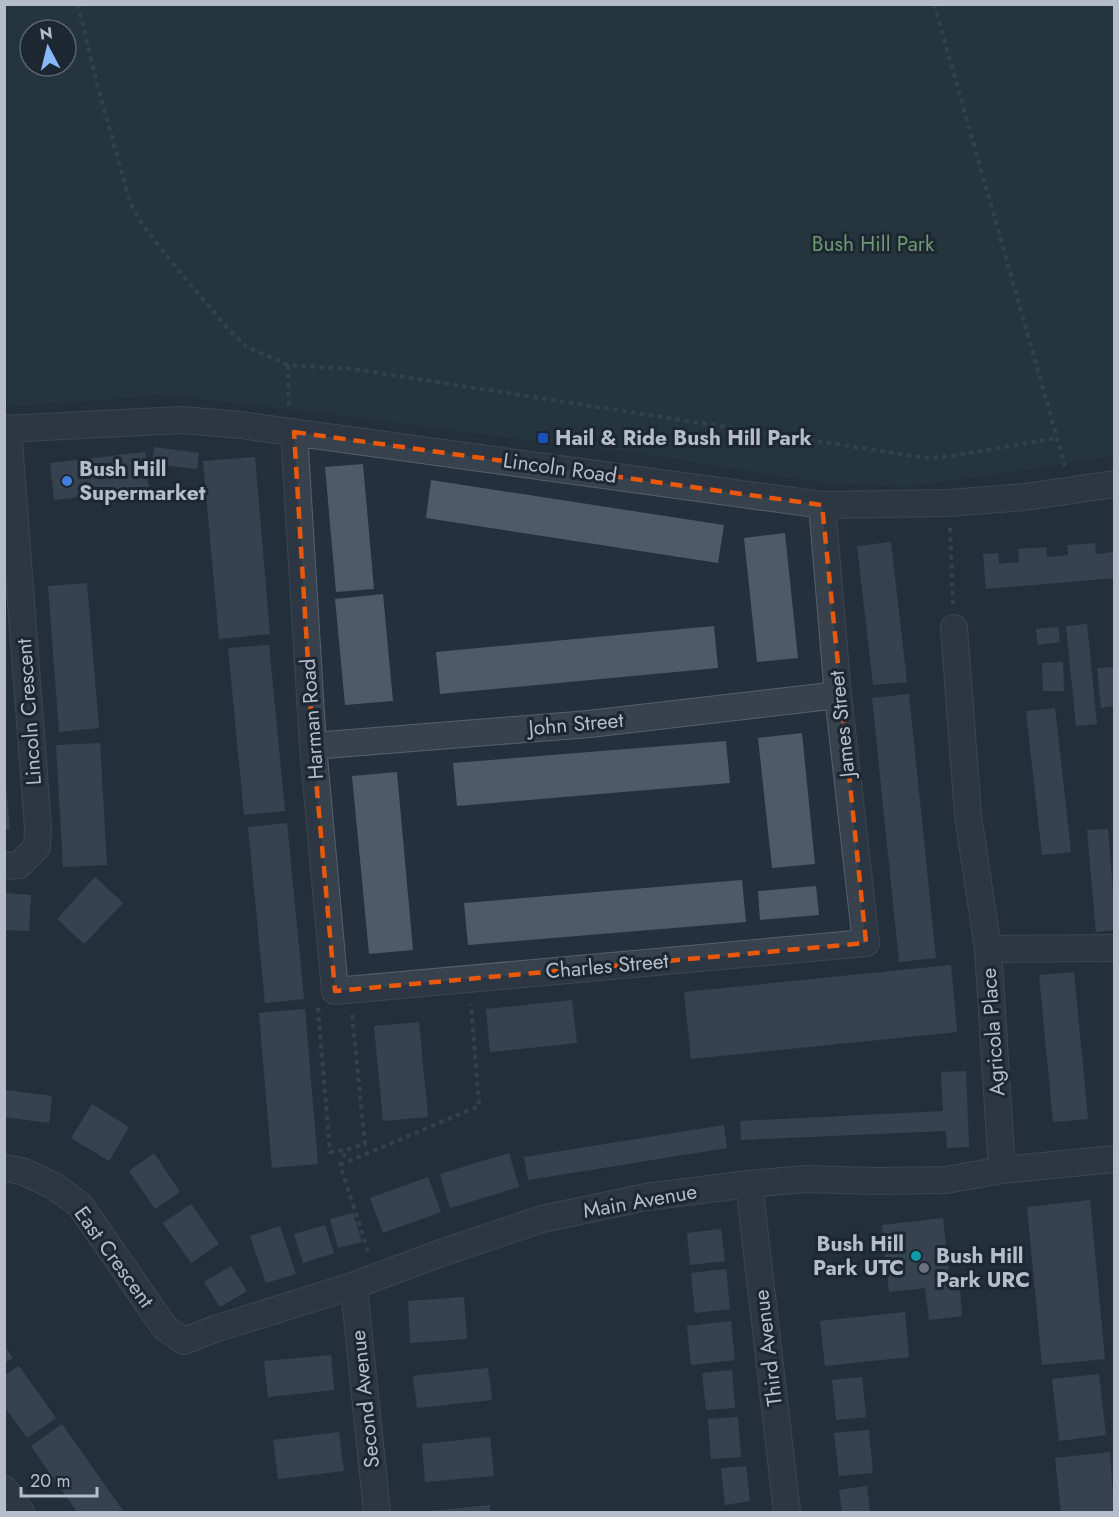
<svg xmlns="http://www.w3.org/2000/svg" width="1119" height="1517" font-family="Jost,sans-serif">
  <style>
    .green { fill: #263d3e; fill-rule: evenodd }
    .building { fill: #4d5a69 }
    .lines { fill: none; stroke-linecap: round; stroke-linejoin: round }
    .minor-casing { stroke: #56606b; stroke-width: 28 }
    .path { stroke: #445a5b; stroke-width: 4; stroke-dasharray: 4.5 4.5; stroke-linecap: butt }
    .minor { stroke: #38424d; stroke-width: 26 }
    .marked { fill: none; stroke: #e8590c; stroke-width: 4.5; stroke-dasharray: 12 8; stroke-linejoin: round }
    .transit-dot { fill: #1a4fb4; stroke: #1d2732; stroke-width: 2 }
    .shop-dot { fill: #3f7fe0; stroke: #1d2732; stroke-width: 2 }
    .culture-dot { fill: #0f9aa8; stroke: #1d2732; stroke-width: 2 }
    .worship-dot { fill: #6b7280; stroke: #1d2732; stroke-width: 2 }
    .labels { text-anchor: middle; stroke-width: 6; stroke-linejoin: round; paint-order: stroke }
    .park-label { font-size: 21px; fill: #6b9a73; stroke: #1d2732 }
    .poi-label { font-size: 21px; font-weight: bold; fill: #b4bdc9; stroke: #1d2732; text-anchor: start }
    .street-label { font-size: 21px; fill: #b4bdc9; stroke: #1d2732 }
  </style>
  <rect width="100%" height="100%" fill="#24303d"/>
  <path class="green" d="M4 5H1114V456L907 487 827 483 647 455 289 409 163 395 7 407 4 291ZM30 30H66V66H30Z"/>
  <path class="building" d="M154 447 199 453 197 469 152 464Z
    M145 452 149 489 54 500 50 463Z
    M255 457 270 634 219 639 203 461Z
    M363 464 374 589 336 592 325 467Z
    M431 480 724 525 718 563 426 518Z
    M785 533 798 658 757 662 744 538Z
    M891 542 907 682 873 685 857 546Z
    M1095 543 1096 554 1114 552V578L986 589 983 554 998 553 999 564 1019 562 1018 549 1046 547 1047 557 1068 555 1067 545Z
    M87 583 99 728 59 732 48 586Z
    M383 594 393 701 345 705 335 599Z
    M1087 624 1097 724 1076 726 1066 626Z
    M714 626 718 668 440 694 436 652Z
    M1058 627 1060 642 1038 645 1036 629Z
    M269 645 285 811 244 815 228 648Z
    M1063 662 1064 691H1043L1042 663Z
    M1114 667V706L1101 708 1097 668Z
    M909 694 936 958 899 962 872 698Z
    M1055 708 1071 852 1042 855 1026 711Z
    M802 733 815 864 772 868 758 738Z
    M726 741 730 783 457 806 453 763Z
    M100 743 107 865 63 867 56 745Z
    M397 772 413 950 369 954 352 776Z
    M4 787H6L10 829 4 830Z
    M287 823 304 999 265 1003 248 827Z
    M1108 829 1114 905V930L1096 932 1087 830Z
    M95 877 123 903 84 944 57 919Z
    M742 880 746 922 468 945 464 903Z
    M816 886 819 915 760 920 758 891Z
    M4 893 31 895 29 931 4 930Z
    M951 965 957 1032 691 1059 684 992Z
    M1074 972 1088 1119 1053 1122 1039 975Z
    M572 1000 577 1043 490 1052 486 1009Z
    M305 1009 318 1164 272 1168 259 1013Z
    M419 1022 428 1117 383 1121 374 1026Z
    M966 1071 969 1147 947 1148 946 1131 741 1140 740 1121 943 1111 941 1072Z
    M5 1090 52 1096 49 1123 4 1117Z
    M92 1104 129 1127 109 1161 71 1138Z
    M724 1125 727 1148 528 1180 524 1157Z
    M154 1153 180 1192 155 1209 129 1171Z
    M509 1153 519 1187 450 1208 440 1174Z
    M428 1177 441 1212 383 1233 370 1198Z
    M1090 1200 1105 1359 1042 1365 1027 1207Z
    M191 1204 219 1244 191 1263 163 1223Z
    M353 1213 362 1242 338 1248 330 1219Z
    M943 1218 951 1291 960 1290 962 1316 929 1320 925 1288 889 1292 882 1225Z
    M325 1225 334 1253 303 1263 294 1234Z
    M280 1226 296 1274 266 1283 250 1236Z
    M721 1229 725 1261 690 1265 687 1233Z
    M231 1266 247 1291 220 1307 204 1282Z
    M726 1269 730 1309 695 1313 691 1273Z
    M464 1297 467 1339 410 1343 408 1301Z
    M905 1312 909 1357 825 1366 820 1321Z
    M731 1321 735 1360 691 1365 687 1326Z
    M4 1345 13 1358 4 1363Z
    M331 1355 334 1390 268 1397 264 1361Z
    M19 1366 56 1418 27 1438 4 1406V1376Z
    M488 1368 492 1400 417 1408 413 1376Z
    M732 1370 735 1408 706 1410 702 1373Z
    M1099 1374 1106 1435 1059 1441 1052 1379Z
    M862 1377 866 1417 836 1420 832 1380Z
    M738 1417 741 1457 711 1459 708 1419Z
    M62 1424 124 1512H77L31 1446Z
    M869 1430 873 1473 839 1476 834 1433Z
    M339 1432 344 1471 278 1479 273 1440Z
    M490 1437 494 1476 425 1482 422 1444Z
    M1110 1452 1114 1512H1061L1055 1458Z
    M746 1466 750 1501 725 1505 721 1468Z
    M867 1486 870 1512H842L839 1490Z
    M490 1505V1512H431V1511Z"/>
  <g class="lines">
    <defs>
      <path id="minor" d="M4 429 182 420 241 425 822 505 949 503 1025 497 1114 484
        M294 432 313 746 335 991 866 943 838 695 822 505
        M954 628 968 815 988 949
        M313 746 589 724 838 695
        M4 866 19 865 37 847 38 828 8 429
        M4 1168 22 1171 54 1186 80 1205 165 1328 184 1341 215 1329 352 1286 444 1252 542 1219 646 1197 749 1184 804 1179 876 1181 946 1180 1002 1170 1114 1159
        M1002 1170 988 949 1114 948
        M749 1184 787 1512
        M352 1286 355 1298 377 1512
        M4 1489 21 1512"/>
    </defs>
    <use href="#minor" class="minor-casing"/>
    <path class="path" d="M78 4 97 84 130 202 144 227 174 265 230 331 247 347 288 365 353 369 926 458 952 456 1058 438
      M934 4 1065 466
      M288 365 289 408
      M950 528 953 604
      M318 1008 330 1152 345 1150
      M352 1015 365 1144 346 1150 340 1165 369 1254
      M340 1165 479 1106 471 1004"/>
    <use href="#minor" class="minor"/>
  </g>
  <path d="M0 0H1119V1517H0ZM294 432 822 505 866 943 335 991 313 746Z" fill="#24303d" fill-opacity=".55" fill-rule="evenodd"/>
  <path class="marked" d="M294 432 822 505 866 943 335 991 313 746Z"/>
  <rect class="transit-dot" x="537" y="432" width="12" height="12" rx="3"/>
  <circle class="shop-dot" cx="67" cy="481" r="6"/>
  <circle class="culture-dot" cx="916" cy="1256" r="6"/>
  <circle class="worship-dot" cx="924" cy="1268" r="6"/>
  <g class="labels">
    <g class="park-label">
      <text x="873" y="251">Bush Hill Park</text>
    </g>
    <g class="poi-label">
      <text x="555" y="445">Hail &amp; Ride Bush Hill Park</text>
      <text x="79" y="476">Bush Hill<tspan x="79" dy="24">Supermarket</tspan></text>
      <text x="904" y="1251" text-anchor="end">Bush Hill<tspan x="904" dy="24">Park UTC</tspan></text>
      <text x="936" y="1263">Bush Hill<tspan x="936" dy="24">Park URC</tspan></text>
    </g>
    <g class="street-label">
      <text transform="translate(560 468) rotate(8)" y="7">Lincoln Road</text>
      <text transform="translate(29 712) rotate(-94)" y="7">Lincoln Crescent</text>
      <text transform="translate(312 719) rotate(-94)" y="7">Harman Road</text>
      <text transform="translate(576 724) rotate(-5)" y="7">John Street</text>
      <text transform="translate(842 724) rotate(-96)" y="7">James Street</text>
      <text transform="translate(607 966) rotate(-5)" y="7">Charles Street</text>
      <text transform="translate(993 1032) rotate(-94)" y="7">Agricola Place</text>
      <text transform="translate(640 1201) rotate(-10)" y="7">Main Avenue</text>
      <text transform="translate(114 1257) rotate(54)" y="7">East Crescent</text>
      <text transform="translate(768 1348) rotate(-97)" y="7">Third Avenue</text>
      <text transform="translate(365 1399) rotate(-96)" y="7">Second Avenue</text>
    </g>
  </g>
  <rect width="1119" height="1517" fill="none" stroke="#b4bdc9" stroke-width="12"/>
  <g transform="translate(48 48) rotate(353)"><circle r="28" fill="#1d2732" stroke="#59636e" stroke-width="1.5"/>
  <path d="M0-4.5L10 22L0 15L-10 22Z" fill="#89b9f8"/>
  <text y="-9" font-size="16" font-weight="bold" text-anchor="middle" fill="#b4bdc9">N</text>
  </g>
  <path d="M21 1487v9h76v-9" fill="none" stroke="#b4bdc9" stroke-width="3"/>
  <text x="30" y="1487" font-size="18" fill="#b4bdc9" stroke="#1d2732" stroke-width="4.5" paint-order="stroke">20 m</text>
</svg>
